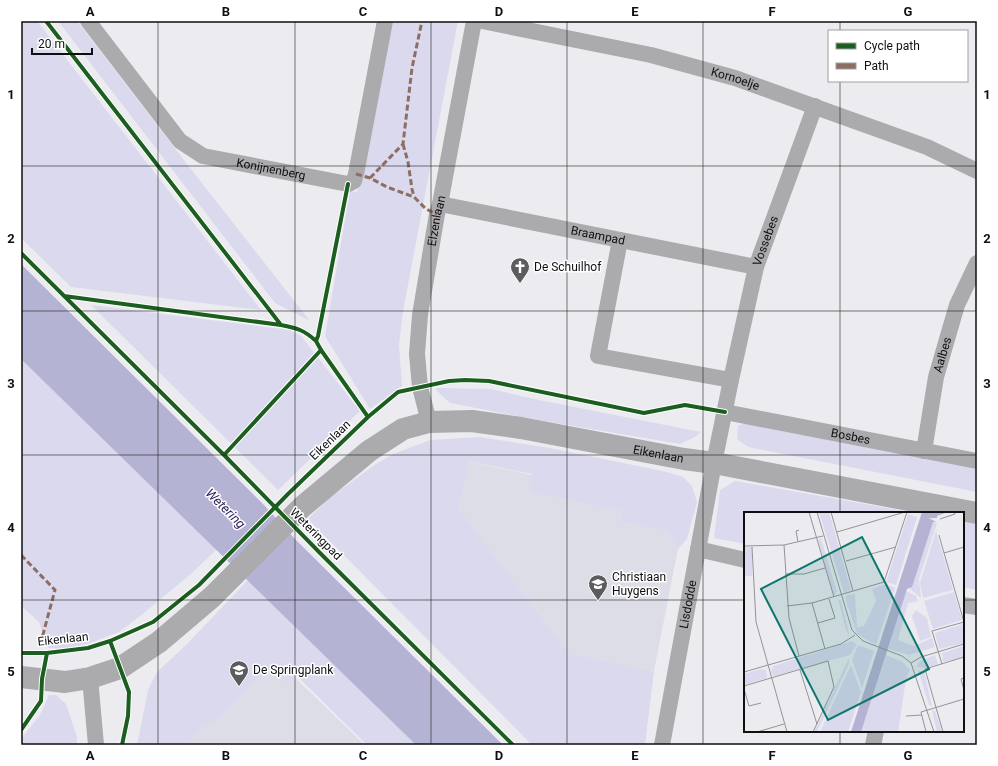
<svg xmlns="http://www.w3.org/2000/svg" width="998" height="766" font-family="Roboto,sans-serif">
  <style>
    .built { fill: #dddde7 }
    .green { fill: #dad9ee }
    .water { fill: #b5b3d3 }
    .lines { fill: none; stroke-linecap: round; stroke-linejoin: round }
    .street { stroke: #ababae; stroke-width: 16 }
    .secondary { stroke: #ababae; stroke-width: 22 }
    .quiet { stroke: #8d6e63; stroke-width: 3; stroke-dasharray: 6 3; stroke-linecap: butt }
    .cycleway-casing { stroke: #fff; stroke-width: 6 }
    .cycleway { stroke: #1b5e20; stroke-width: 4 }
    .grid { fill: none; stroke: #0f0e11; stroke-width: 1; stroke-opacity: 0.55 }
    .labels { text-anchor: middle; stroke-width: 3; stroke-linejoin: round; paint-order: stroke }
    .street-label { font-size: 12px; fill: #0f0e11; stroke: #fff }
    .poi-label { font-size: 12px; fill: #0f0e11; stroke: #fff; text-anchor: start }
    .water-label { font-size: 13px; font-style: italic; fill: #2d2259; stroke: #fff }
    .inset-road { fill: none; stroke: #949397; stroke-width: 1 }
    .view { fill: #0f766e; fill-opacity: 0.15; stroke: #0f766e; stroke-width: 2 }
    .inset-edge { fill: none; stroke: #0f0e11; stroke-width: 2 }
    .neatline { fill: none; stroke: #0f0e11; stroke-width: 1.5 }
    .grid-label { font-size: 13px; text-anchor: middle; font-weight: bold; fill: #0f0e11 }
  </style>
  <rect width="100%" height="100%" fill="#ececf0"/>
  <path class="built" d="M467 461 532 475 529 492 621 511 619 521 666 531 678 549 654 671 570 654 459 509Z
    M238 623 365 745H158Z"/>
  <path class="green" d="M21 21H37L261 310 71 287 21 238Z
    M58 21H77L180 155 310 321 275 303Z
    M390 21H458L403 311 399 345 402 386 370 409 325 336 350 191 357 192Z
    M91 305 290 330 301 336 360 411 278 490Z
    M21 359 217 549 192 573 144 613 119 632 90 643 66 649 48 648 39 622 21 606Z
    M436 388 491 389 539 400 701 432 695 437 680 444 538 420 450 403 437 391Z
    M749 422 977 466V492L748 447 737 439 738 426Z
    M480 437 550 448 667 472 683 477 692 486 697 502 687 539 678 549 666 531 619 521 621 511 529 492 532 474 468 461 459 509 570 654 654 671 645 745H532L308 519 328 499 376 464 393 454 430 440Z
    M735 481 916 513H745V544L714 538 720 490Z
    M963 521 977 524V590L963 587Z
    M248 580 416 745H367L297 676 287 684 270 666 219 717 201 728 195 733 188 745 181 744V745H137L148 690 157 672 186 645Z
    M49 695H56L66 704 77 737V745H21V739L40 715Z"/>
  <path class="water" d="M21 264 264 505 295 539 503 745H416L21 359Z"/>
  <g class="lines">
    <g class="street">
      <path id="s1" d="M88 21 180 141 203 156 348 184 354 181 356 174 385 21"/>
      <path id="s2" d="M482 21 651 55 735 78 927 147 977 171"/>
      <path id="s3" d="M440 204 756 267"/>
      <path d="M620 240 598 356 731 380"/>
      <path id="s4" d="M725 412 977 461"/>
      <path id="s5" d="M429 422 420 387 417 354 420 315 437 214 440 204 474 21"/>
      <path id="s6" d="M924 451 936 377 957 305 977 263"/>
      <path d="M698 549 745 560"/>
      <path d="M963 605 977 607"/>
      <path d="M90 678 96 745"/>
      <path id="s7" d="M662 745 714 463 731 380 756 267 815 106"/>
      <path d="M873 745 876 731"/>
    </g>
    <path class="secondary" id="s8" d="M21 677 65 682 90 678 120 668 159 642 212 597 302 507 369 451 403 429 429 422 472 421 521 428 684 459 714 463 977 513"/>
    <path class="quiet" d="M403 144 408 162 412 189 414 197
      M356 174 370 178 387 187 414 197 426 209 437 214
      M370 178 403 144 412 68 422 21
      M21 555 55 590 42 638"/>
    <defs>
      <path id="cycleway" d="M46 21 281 325
        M348 184 318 336 316 341 321 350 368 417
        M21 253 224 455 321 554 513 745
        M64 296 281 325C297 328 304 330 316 341
        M224 455 321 350
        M110 641 129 692 128 716 122 745
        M21 653H47L88 648 110 641 153 622 199 585 288 494 368 417 398 392 449 381 465 380 489 381 644 413 685 405 725 412
        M21 730 41 701 42 679 47 653"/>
    </defs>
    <use href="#cycleway" class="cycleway-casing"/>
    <use href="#cycleway" class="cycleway"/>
  </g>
  <path class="grid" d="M158 21V745M295 21V745M431 21V745M567 21V745M703 21V745M840 21V31M840 81V513M21 166H977M21 311H977M21 455H977M21 600H745M963 600H977M840 731V745"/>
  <defs>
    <symbol id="church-pin" viewBox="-11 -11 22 30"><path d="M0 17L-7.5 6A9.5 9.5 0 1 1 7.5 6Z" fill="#5c5c5f" stroke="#fff"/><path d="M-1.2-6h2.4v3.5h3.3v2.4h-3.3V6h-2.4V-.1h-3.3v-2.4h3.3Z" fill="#fff"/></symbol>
    <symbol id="school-pin" viewBox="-11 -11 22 30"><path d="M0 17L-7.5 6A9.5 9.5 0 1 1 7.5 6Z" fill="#5c5c5f" stroke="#fff"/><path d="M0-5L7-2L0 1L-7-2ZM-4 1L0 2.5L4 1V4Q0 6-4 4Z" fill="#fff"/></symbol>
  </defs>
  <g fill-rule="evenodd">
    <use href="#church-pin" x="509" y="256" width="22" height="30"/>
    <use href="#school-pin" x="587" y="573" width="22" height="30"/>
    <use href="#school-pin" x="228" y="659" width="22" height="30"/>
  </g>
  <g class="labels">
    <g class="street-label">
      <text dy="4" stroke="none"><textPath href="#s2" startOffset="260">Kornoelje</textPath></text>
      <text dy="4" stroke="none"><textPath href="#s1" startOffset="248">Konijnenberg</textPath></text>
      <text dy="4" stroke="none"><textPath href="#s5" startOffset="204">Elzenlaan</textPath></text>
      <text dy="4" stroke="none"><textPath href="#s3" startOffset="161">Braampad</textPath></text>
      <text dy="4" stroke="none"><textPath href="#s7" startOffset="515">Vossebes</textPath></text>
      <text dy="4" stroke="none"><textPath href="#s6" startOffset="98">Aalbes</textPath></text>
      <text dy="4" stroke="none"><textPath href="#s4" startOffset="128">Bosbes</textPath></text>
      <text transform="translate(330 440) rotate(-44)" y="4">Eikenlaan</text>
      <text dy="4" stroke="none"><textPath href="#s8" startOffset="732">Eikenlaan</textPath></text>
      <text transform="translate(316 534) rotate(45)" y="4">Weteringpad</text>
      <text dy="4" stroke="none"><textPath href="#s7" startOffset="143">Lisdodde</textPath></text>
      <text transform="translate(63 639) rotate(-6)" y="4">Eikenlaan</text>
    </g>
    <g class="poi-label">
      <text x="534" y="271">De Schuilhof</text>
      <text x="612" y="581">Christiaan<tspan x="612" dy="14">Huygens</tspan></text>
      <text x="253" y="674">De Springplank</text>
    </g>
    <g class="water-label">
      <text transform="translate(226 508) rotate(45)" y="5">Wetering</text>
    </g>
  </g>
  <g transform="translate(744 512)">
    <rect width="220" height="220" fill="#ececf0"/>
    <path d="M75 0H85L107 78 100 81ZM164 2 173 5 152 73 142 70ZM189 10 193 11 175 67 177 86 166 77ZM192 19 209 78 179 86 176 71ZM77 26 93 80 90 83 74 28ZM0 34 8 35V64H0ZM142 72 151 76 132 133 113 122 101 86 103 83 111 82 113 115 120 114 132 89 128 77ZM162 79 172 84 174 89 164 91 154 128 170 134 188 126 191 135 165 143 144 137ZM210 80 218 108 189 117 180 89ZM94 87 97 89 106 125 102 118ZM172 98 183 106 187 125 176 129 168 104ZM219 112 220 131 195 137 191 121ZM108 129 113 132 106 143 30 164 27 160 29 154ZM114 133 130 139 118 176 108 148ZM220 134V145L199 150 198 141ZM142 143 159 150 166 158 162 167 154 220H117ZM191 143 194 152 181 156 172 155 176 149ZM105 146V152L73 220H70ZM107 153 117 180 104 220H76ZM17 157 22 158 23 166 0 173V162ZM174 158 180 159 188 194 185 193ZM188 198 191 199 198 220H193Z" fill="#dad9ee"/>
    <path d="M178 0H204L193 4V6H185L192 10H189L168 75 163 77 117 220H107Z" fill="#b5b3d3"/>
    <path class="inset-road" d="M65 0 90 85M73 0 108 118 119 129 158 144 167 151 190 220M87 0 109 79M196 7 211 2 210 0M93 20 161 0M195 23 200 41M54 30 52 19 55 18M40 33 45 106 55 144M0 34 40 33 79 24M8 35 12 110 43 220M102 49 152 35M41 62H60L81 56M68 91 81 137M43 94 68 91 140 70 163 0M220 110 200 41 220 35M74 111 91 106 85 87M167 151 177 145 220 132M198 152 188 119 220 110M56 158 73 212M0 160 97 132 111 123M220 166 217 167 220 178M0 174 84 149 90 175 69 220M0 177 5 194 17 191M162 204 178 203M13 220 40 212M182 220 177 200 220 187M199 220 181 157 220 145"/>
    <path class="view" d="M118 25 185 157 84 208 17 77Z"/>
    <rect width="220" height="220" class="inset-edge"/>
  </g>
  <rect width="998" height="766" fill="none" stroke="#ffffff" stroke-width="44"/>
  <rect x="828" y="30" width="140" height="52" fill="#ffffff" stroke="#9f9fa0"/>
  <rect x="836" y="43" width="20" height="6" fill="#1b5e20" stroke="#9f9fa0"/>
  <text x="864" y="50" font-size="12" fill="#0f0e11">Cycle path</text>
  <rect x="836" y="63" width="20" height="6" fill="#8d6e63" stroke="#9f9fa0"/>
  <text x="864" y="70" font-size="12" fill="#0f0e11">Path</text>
  <path d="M32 48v6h60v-6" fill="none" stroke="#0f0e11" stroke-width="2"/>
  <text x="38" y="48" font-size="12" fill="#0f0e11" stroke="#ffffff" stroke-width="3" paint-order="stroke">20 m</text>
  <rect x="22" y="22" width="954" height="722" class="neatline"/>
  <g class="grid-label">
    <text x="90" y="16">A</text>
    <text x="226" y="16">B</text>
    <text x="363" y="16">C</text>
    <text x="499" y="16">D</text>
    <text x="635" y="16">E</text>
    <text x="772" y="16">F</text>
    <text x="908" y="16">G</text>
    <text x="11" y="99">1</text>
    <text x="987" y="99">1</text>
    <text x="11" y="243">2</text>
    <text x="987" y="243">2</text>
    <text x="11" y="388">3</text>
    <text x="987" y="388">3</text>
    <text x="11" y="532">4</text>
    <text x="987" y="532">4</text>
    <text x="11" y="676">5</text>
    <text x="987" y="676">5</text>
    <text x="90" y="760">A</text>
    <text x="226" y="760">B</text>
    <text x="363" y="760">C</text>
    <text x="499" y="760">D</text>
    <text x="635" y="760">E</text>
    <text x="772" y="760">F</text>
    <text x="908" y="760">G</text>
  </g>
</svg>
